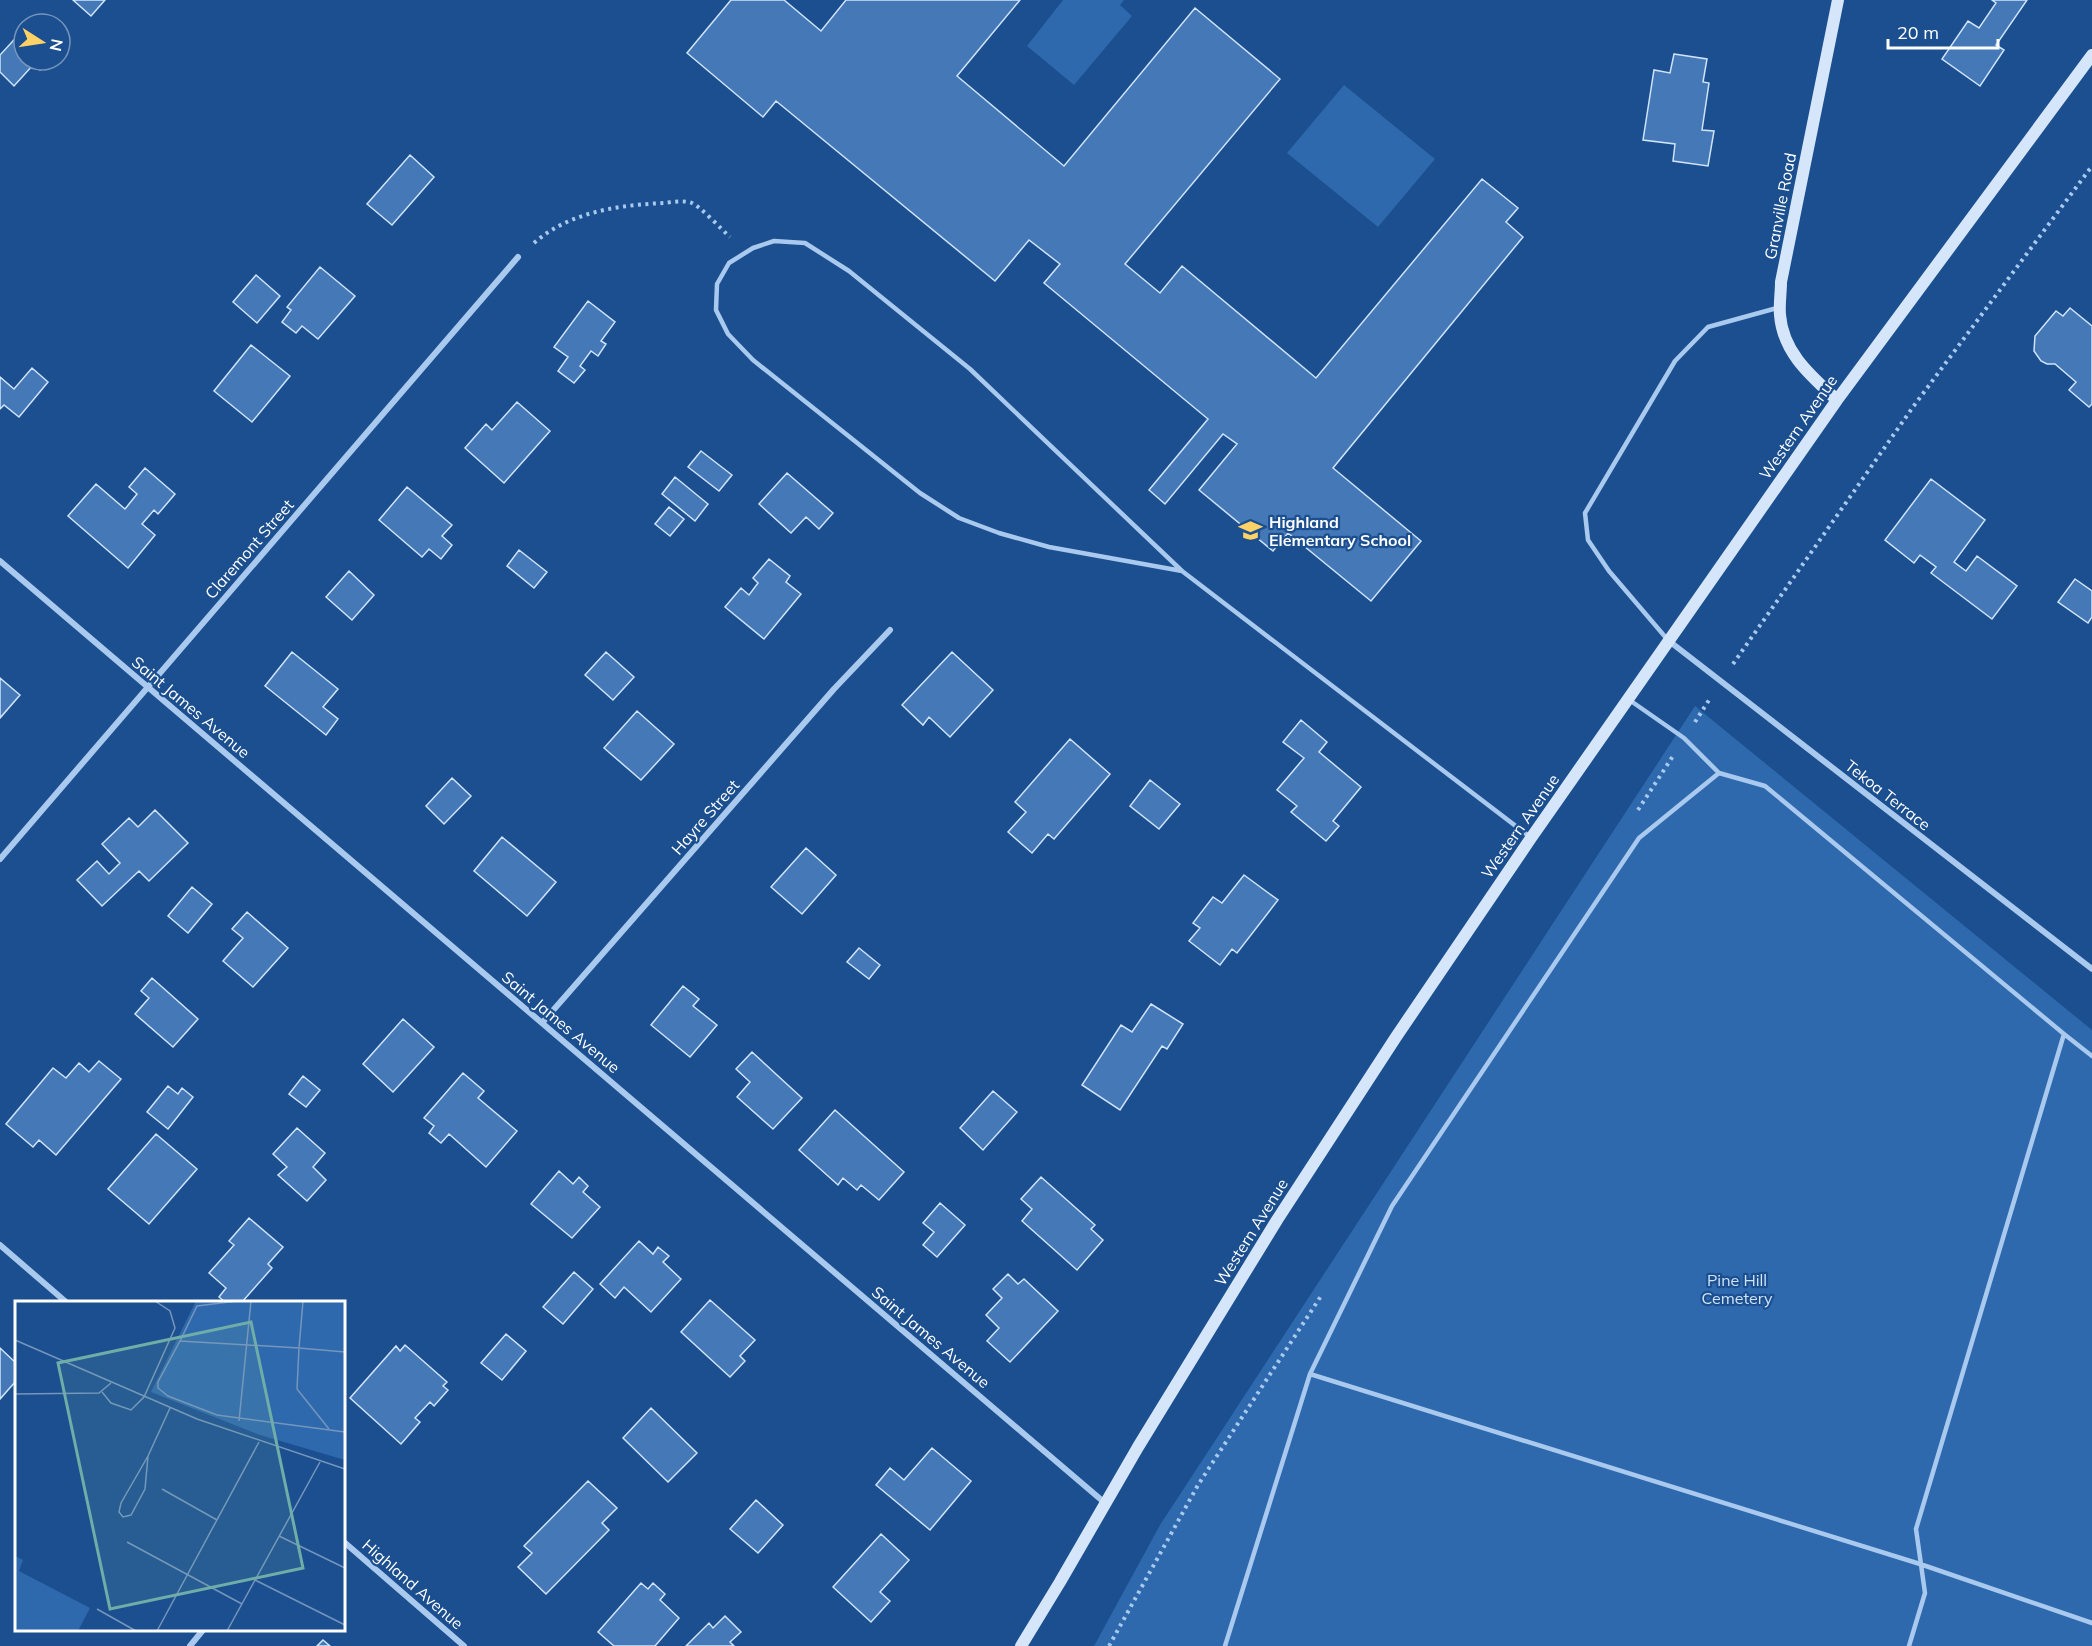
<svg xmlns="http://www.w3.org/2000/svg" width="2092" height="1646" font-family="Mulish,sans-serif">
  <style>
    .green { fill: #2e69ad }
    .building { fill: #4478b7; stroke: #cfe3fa; stroke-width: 1.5 }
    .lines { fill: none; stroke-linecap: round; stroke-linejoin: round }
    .path { stroke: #a9c9ee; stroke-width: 4; stroke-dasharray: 3 4.5; stroke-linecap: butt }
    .lane { stroke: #a9c9ee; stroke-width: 4.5 }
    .street { stroke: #a9c9ee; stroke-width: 6 }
    .secondary { stroke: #d6e6fa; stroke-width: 12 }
    .labels { text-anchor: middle; stroke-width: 4.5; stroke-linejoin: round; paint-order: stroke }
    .street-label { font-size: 16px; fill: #fff; stroke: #1b4f8f }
    .poi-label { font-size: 16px; font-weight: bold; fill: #fff; stroke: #1b4f8f; text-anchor: start }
    .park-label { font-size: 16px; fill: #cfe3fa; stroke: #1b4f8f }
    .inset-road { fill: none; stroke: #7695bc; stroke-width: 1.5 }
    .view { fill: #6fada8; fill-opacity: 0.15; stroke: #6fada8; stroke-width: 3 }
    .inset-edge { fill: none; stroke: #fff; stroke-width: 3 }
  </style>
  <rect width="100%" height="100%" fill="#1b4f8f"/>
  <path class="green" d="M1063 0H1124L1120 5 1132 16 1074 85 1027 46Z
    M1344 85 1435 159 1378 227 1287 153Z
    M1695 706 2092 1030V1646H1094L1160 1525Z"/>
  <path class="building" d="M73 0H105L91 16Z
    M731 0H784L821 31 846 0H1020L957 76 1064 166 1195 8 1280 79 1125 264 1160 293 1182 266 1316 378 1482 179 1518 208 1506 222 1523 237 1333 468 1421 541 1371 601 1288 533 1273 551 1199 490 1237 444 1223 434 1165 504 1149 490 1208 419 1044 283 1060 264 1029 240 995 281 776 101 763 117 687 53Z
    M1992 0H2027L1996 45 2004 50 1980 86 1942 59 1968 21 1979 28 1996 3Z
    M24 29V60L48 61 40 70 33 65 14 86 0 72V55Z
    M1674 54 1707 59 1703 82 1709 83 1702 130 1714 131 1708 166 1673 161 1675 144 1643 140 1654 70 1670 73Z
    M410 155 434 177 392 225 367 204Z
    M320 267 355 296 318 339 302 326 296 333 282 322 291 310 287 307Z
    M256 275 280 296 257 323 233 302Z
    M588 301 615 322 601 341 606 344 598 356 591 351 580 366 585 370 574 383 558 371 568 357 554 347Z
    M2070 308 2092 326V404L2089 407 2069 390 2076 382 2055 364H2047L2041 361 2034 351 2035 336 2056 311 2063 316Z
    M251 345 290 376 252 422 214 391Z
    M32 368 48 382 19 417 4 405 0 409V377L14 389Z
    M517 402 550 431 504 483 465 448 486 424 492 430Z
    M701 451 732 475 719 491 688 467Z
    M145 468 175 494 158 514 154 510 142 524 155 535 128 568 68 516 96 484 125 509 137 494 129 487Z
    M787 473 833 513 819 529 806 517 791 533 759 504Z
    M675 477 708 504 695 521 662 494Z
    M1931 479 1985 520 1954 562 1966 571 1977 556 2017 586 1992 619 1931 573 1936 567 1920 555 1914 563 1885 540Z
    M407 487 452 525 442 536 452 545 441 559 429 549 422 557 379 520Z
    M669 507 684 519 670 536 655 524Z
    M519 550 547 572 534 588 507 566Z
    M769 559 790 576 786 582 801 594 764 639 725 607 741 588 749 595 758 583 753 578Z
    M349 571 374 595 352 620 326 597Z
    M2075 579 2092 591V617L2088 623 2058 602Z
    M292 652 338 689 323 707 338 719 326 735 265 686Z
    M606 652 634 677 613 700 585 675Z
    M952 652 993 690 950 737 929 717 923 725 902 705Z
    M0 678 20 695 0 718Z
    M637 711 674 744 641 780 604 748Z
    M1301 720 1327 742 1319 752 1361 787 1333 821 1339 826 1326 841 1291 812 1297 806 1277 790 1304 758 1283 742Z
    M1070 739 1110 774 1054 839 1048 834 1032 853 1008 832 1026 812 1015 802Z
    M452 778 471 796 444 824 426 806Z
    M1150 780 1180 804 1159 829 1130 806Z
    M155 810 188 843 149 881 139 871 102 906 77 880 97 861 109 874 120 863 102 844 129 818 138 827Z
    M502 837 556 882 527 916 474 871Z
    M806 848 836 875 802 914 771 887Z
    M1244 875 1278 900 1237 953 1232 949 1220 965 1189 941 1200 928 1193 923 1213 897 1222 903Z
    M192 887 212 904 188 933 168 916Z
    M247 912 288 948 253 987 223 961 243 938 232 929Z
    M859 948 880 965 869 979 847 962Z
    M152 978 198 1019 173 1047 135 1014 149 998 141 991Z
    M683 986 699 999 693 1006 717 1025 690 1057 651 1025Z
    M1151 1004 1183 1024 1167 1049 1162 1046 1120 1110 1082 1085 1121 1025 1132 1032Z
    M403 1019 434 1047 393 1092 363 1064Z
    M752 1052 802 1098 773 1129 737 1097 750 1082 736 1069Z
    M99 1061 121 1079 56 1155 39 1140 33 1147 6 1124 53 1068 66 1078 79 1063 89 1072Z
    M463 1073 484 1091 478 1098 517 1131 486 1167 449 1134 441 1143 429 1133 434 1126 424 1118Z
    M303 1076 320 1090 306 1107 289 1094Z
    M168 1086 178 1094 182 1088 193 1097 168 1129 147 1112Z
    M993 1091 1017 1112 983 1150 960 1128Z
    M835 1110 904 1172 879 1200 861 1185 857 1190 843 1178 838 1185 799 1150Z
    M297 1128 325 1153 313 1167 326 1180 307 1201 278 1175 287 1167 273 1154Z
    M156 1134 197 1169 149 1224 108 1189Z
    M559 1171 573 1184 579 1177 588 1186 583 1192 600 1207 572 1238 531 1204Z
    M1041 1177 1095 1225 1091 1229 1103 1240 1077 1270 1022 1221 1032 1209 1021 1199Z
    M940 1203 965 1225 937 1257 923 1245 934 1232 923 1223Z
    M249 1218 283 1247 268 1264 272 1268 242 1302H225L219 1297 226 1288 209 1273 234 1245 229 1241Z
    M639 1241 653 1254 658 1247 669 1256 663 1262 681 1279 651 1312 624 1287 615 1298 600 1284Z
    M574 1272 593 1289 563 1324 543 1307Z
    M1008 1274 1018 1284 1024 1279 1058 1311 1010 1362 987 1341 999 1328 986 1315 1002 1298 993 1289Z
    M710 1300 755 1340 740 1356 745 1361 730 1377 681 1332Z
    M506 1334 526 1351 502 1380 481 1363Z
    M405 1345 447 1382 443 1386 448 1390 434 1406 430 1402 415 1418 420 1422 401 1444 350 1398 396 1346 400 1351Z
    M0 1348 16 1363V1381L0 1399Z
    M651 1408 697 1453 668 1482 623 1438Z
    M932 1448 971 1481 930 1530 876 1485 890 1468 904 1480Z
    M588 1481 617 1508 602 1523 609 1530 546 1594 518 1567 532 1553 524 1546Z
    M756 1500 783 1525 758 1553 730 1529Z
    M881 1534 909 1560 880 1592 890 1601 871 1622 833 1587Z
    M641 1583 648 1589 653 1583 665 1594 660 1600 679 1618 655 1646H614L598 1632Z
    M725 1616 741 1632 730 1642 734 1646H686L709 1623 713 1628Z
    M323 1640 330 1646H317Z"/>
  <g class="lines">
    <path class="path" d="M534 243C569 212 619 205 664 203 672 202 684 200 692 203 701 207 722 230 730 237
      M1733 664 1913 407 2092 166
      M1695 722 1709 700
      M1638 810 1673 756
      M1109 1646 1198 1485 1321 1296"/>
    <path class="lane" d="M774 241 805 243 849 271 970 369 1182 571 1049 547 999 533 959 518 920 493 753 360 728 334 716 310 717 284 729 263 753 248Z
      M1182 571 1530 837
      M1667 639 1609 571 1588 540 1585 513 1675 361 1708 327 1777 308
      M1628 699 1684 738 1719 773
      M2064 1034 2092 1056
      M1310 1374 1920 1564 2092 1623
      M1225 1646 1310 1374 1392 1206 1639 838 1719 773 1765 786 2064 1034 1916 1529 1925 1593 1909 1646"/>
    <path class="street" d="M0 561 1105 1503
      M1669 641 2092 969
      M0 859 518 257
      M542 1023 834 689 890 630
      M0 1245 66 1302
      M344 1542 464 1646
      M190 1646 203 1630"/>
    <path class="secondary" d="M1837 400C1811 376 1783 353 1780 315 1779 304 1781 293 1781 282L1838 0
      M1021 1646 1060 1582 1138 1447 1277 1220 1396 1037 1531 838 1837 400 2092 55"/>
  </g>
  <defs>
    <symbol id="school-bare" viewBox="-9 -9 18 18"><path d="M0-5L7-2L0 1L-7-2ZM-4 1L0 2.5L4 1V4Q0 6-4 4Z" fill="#ffd166" stroke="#1b4f8f" stroke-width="2.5" paint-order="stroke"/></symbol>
  </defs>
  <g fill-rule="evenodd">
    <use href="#school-bare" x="1234" y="514" width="33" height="33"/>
  </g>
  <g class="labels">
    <g class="street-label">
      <text transform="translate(1780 206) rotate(-79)" y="6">Granville Road</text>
      <text transform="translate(1798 427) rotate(-55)" y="6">Western Avenue</text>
      <text transform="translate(249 549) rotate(-49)" y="6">Claremont Street</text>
      <text transform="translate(191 707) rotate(40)" y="6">Saint James Avenue</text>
      <text transform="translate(1888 795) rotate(38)" y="6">Tekoa Terrace</text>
      <text transform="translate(705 817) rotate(-49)" y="6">Hayre Street</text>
      <text transform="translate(1520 826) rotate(-55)" y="6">Western Avenue</text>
      <text transform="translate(561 1022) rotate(40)" y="6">Saint James Avenue</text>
      <text transform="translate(1251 1232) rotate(-58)" y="6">Western Avenue</text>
      <text transform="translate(931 1337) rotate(40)" y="6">Saint James Avenue</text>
      <text transform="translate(413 1584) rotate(41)" y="6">Highland Avenue</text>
    </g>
    <g class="poi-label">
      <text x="1269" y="528">Highland<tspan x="1269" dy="18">Elementary School</tspan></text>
    </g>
    <g class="park-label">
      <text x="1737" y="1286">Pine Hill<tspan x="1737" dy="18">Cemetery</tspan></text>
    </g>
  </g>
  <g transform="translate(15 1301)">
    <rect width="330" height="330" fill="#1b4f8f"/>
    <path d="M181 0H330V159L245 134 136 91ZM0 255 8 259 4 270 75 307 63 330H0Z" fill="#2e69ad"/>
    <path class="inset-road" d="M288 0 284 47 330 51M0 39 182 118 330 168M165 40 182 5 222 0M87 91 96 102 116 109 129 96 160 27 155 10 140 0M0 93 84 92 96 82M224 120 236 0M314 128 282 88 284 47 165 40 143 81V87L153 95 202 114 330 131M133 155 130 188 116 214 108 216 104 211 106 202ZM133 155 155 107M147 188 202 219M264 235 330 267M112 241 227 303M240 279 330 324M82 308 121 330M142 330 244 141M212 330 305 161"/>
    <path class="view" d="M236 21 288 267 95 308 43 62Z"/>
    <rect width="330" height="330" class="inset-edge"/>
  </g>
  <g transform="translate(42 42) rotate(102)"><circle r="28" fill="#1b4f8f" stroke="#7695bc" stroke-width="1.5"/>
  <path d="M0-4.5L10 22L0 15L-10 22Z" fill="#ffd166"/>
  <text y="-9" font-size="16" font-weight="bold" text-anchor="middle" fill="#ffffff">N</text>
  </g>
  <path d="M1888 39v9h110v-9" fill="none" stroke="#ffffff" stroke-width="3"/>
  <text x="1897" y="39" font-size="18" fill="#ffffff" stroke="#1b4f8f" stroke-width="4.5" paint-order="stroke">20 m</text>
</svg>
